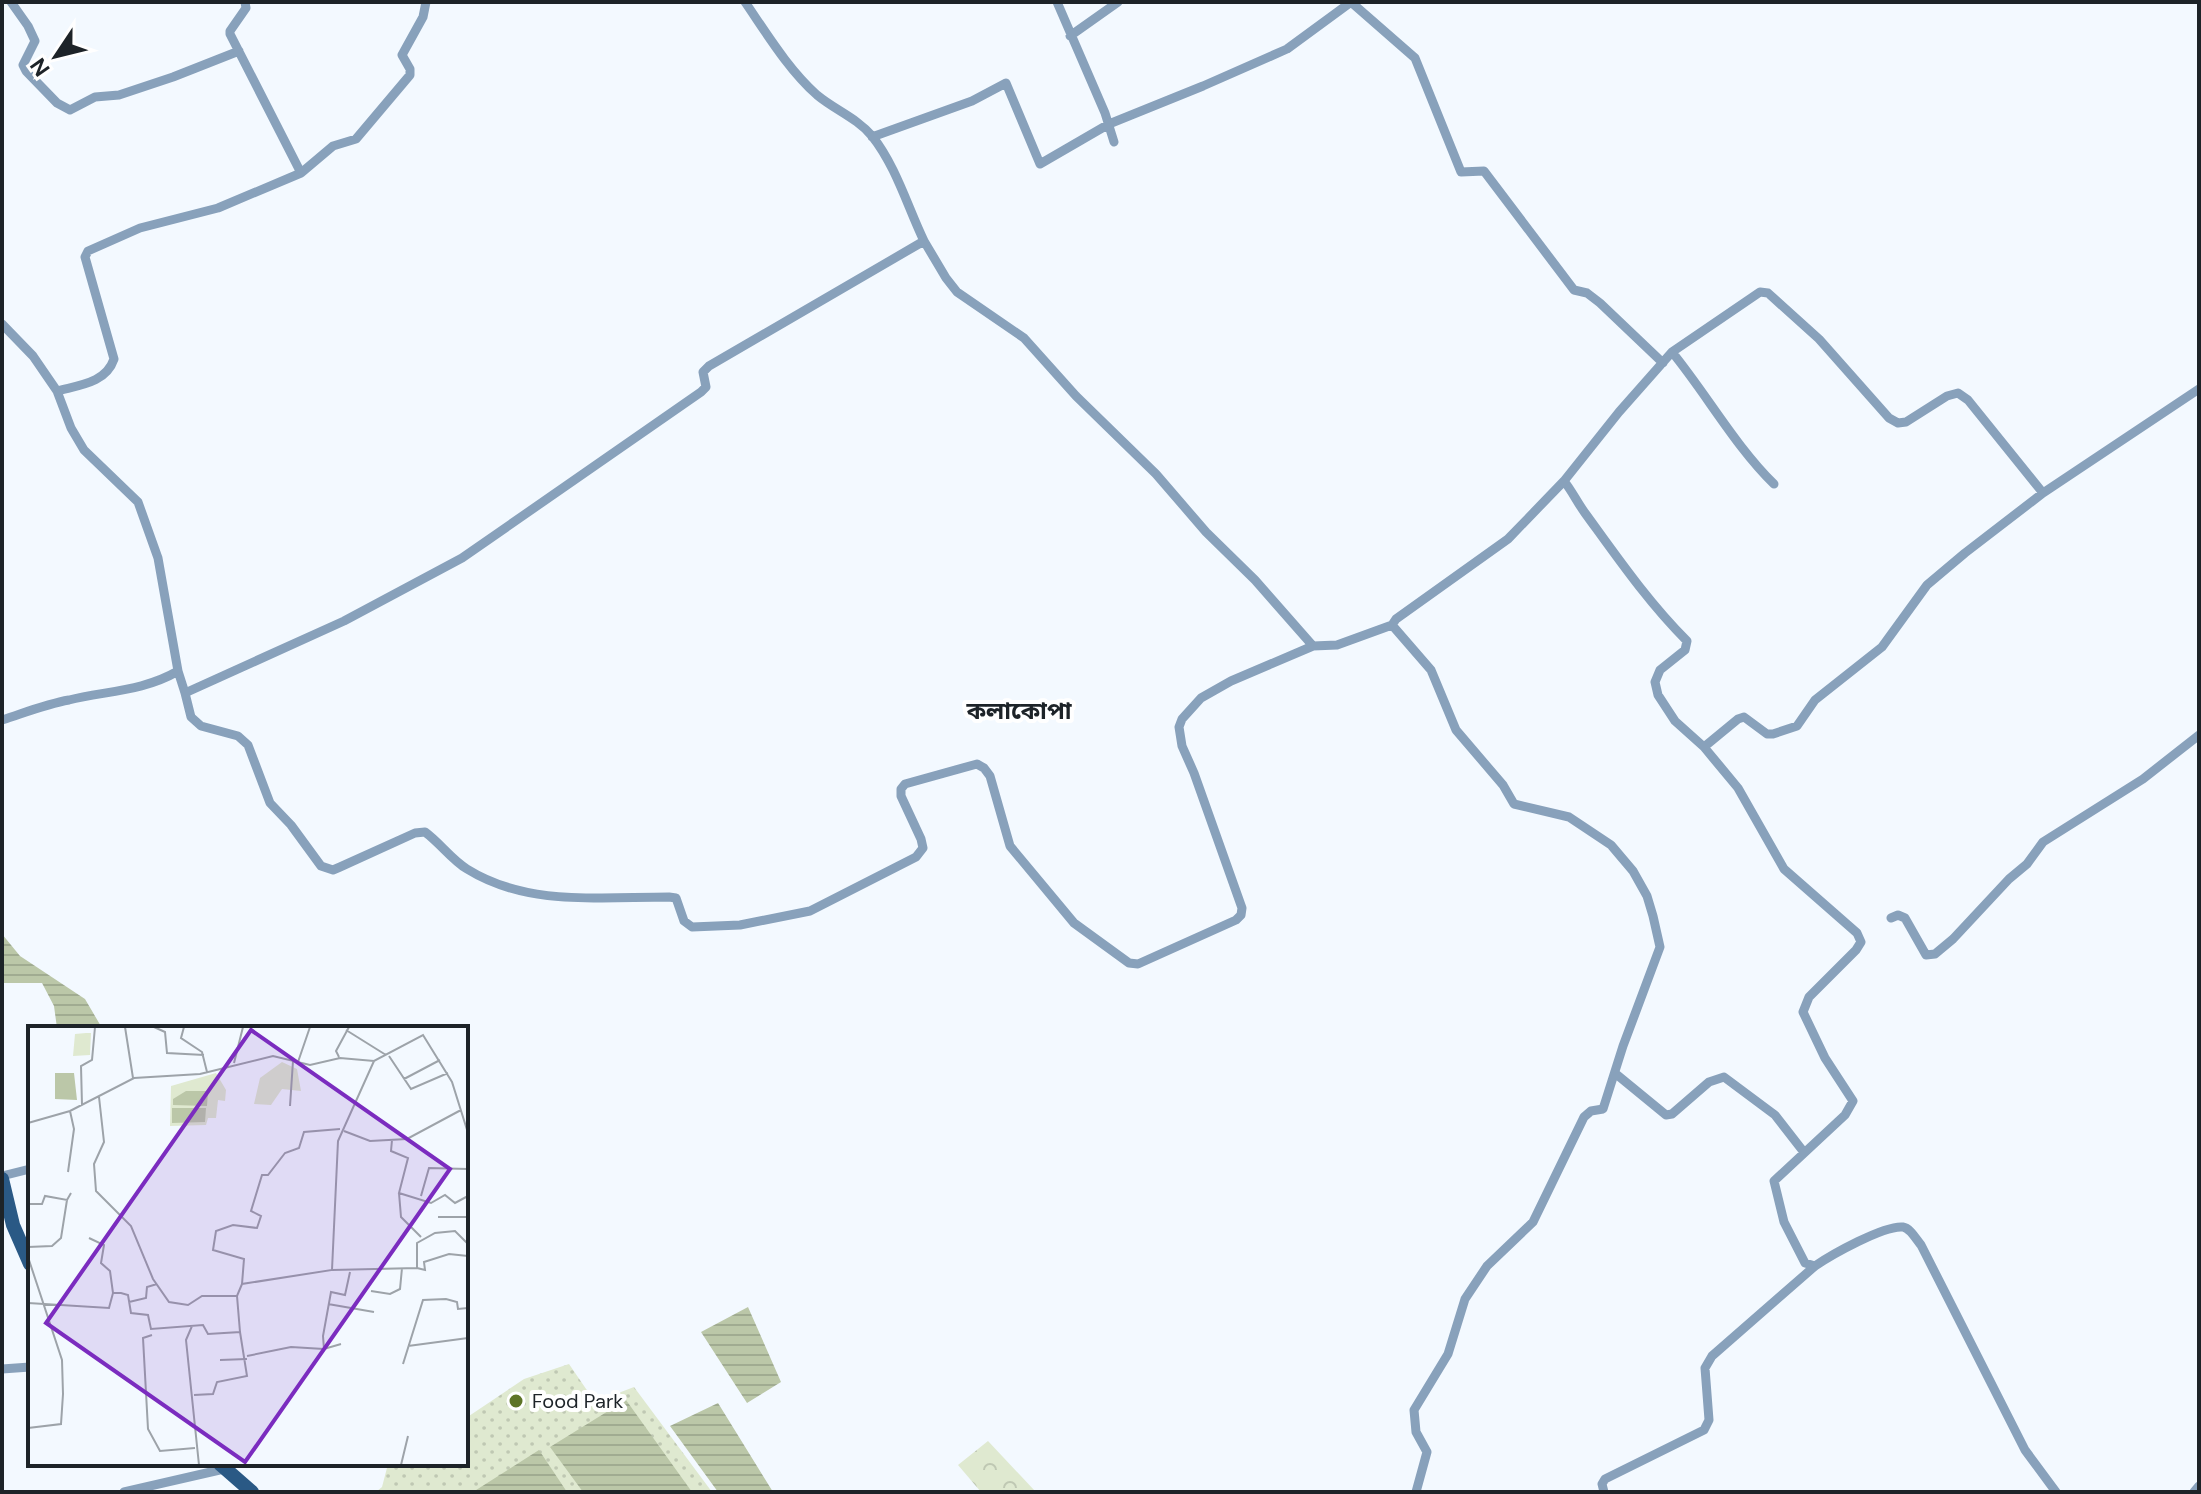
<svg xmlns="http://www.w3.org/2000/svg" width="2201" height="1494" font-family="'DM Sans','Noto Sans Bengali',sans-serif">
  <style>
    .forest { fill: url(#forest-crowns) }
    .park { fill: url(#park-dots) }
    .water { fill: url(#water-rules) }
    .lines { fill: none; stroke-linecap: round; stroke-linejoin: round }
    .minor { stroke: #88a1bb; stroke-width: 9 }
    .primary { stroke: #2a5985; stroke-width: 14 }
    .poi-dot { fill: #5d7426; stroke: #fff; stroke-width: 3 }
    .labels { text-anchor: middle; stroke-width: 8; stroke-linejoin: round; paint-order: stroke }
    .poi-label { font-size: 20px; fill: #1d2328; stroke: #fff; text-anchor: start }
    .quarter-label { font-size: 24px; font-weight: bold; fill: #1d2328; stroke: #fff }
    .inset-road { fill: none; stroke: #9da3a9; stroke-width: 2 }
    .view { fill: #7b2cbf; fill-opacity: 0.15; stroke: #7b2cbf; stroke-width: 4 }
    .inset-edge { fill: none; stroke: #1d2328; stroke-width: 4 }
  </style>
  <defs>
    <pattern id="forest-crowns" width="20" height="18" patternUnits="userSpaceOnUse" patternTransform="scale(2)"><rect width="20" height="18" fill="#dfe9d0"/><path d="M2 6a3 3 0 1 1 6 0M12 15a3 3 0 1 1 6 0" fill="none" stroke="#bfc8b3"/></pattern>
    <pattern id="park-dots" width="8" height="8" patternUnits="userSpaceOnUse" patternTransform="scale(2)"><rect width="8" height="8" fill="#dfe9d0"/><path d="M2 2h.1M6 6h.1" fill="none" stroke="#bfc8b3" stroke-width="1.8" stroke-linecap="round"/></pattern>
    <pattern id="water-rules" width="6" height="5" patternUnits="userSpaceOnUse" patternTransform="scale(2)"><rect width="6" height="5" fill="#bbc7a8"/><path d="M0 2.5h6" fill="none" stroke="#a0ab91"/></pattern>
  </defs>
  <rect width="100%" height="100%" fill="#f3f9ff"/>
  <path class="forest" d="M988 1441 1035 1491 1034 1492H981L958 1465Z"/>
  <path class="park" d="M569 1364 595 1402 634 1387 712 1492H376L382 1487 388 1464H466V1412L469 1416 524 1379Z"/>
  <path class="water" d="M2 934 20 956 85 999 102 1028H57L54 1006 42 983H2Z
    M748 1307 781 1382 747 1403 701 1332Z
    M626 1400 692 1492H583L550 1447Z
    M718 1403 773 1492H718L670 1426Z
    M539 1450 567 1492H473Z"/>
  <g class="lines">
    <path class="minor" d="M11 2 28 26 35 41 23 65 26 71 57 103 70 110 95 97 119 95 173 77 239 51
      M745 2C767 34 788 69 817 95 835 110 857 118 872 136 896 166 908 208 924 241
      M1057 2 1105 113 1114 142
      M1070 36 1118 2
      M872 137 972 101 1006 83 1040 164 1109 124 1203 86 1287 49 1351 2 1415 58 1461 172 1484 171 1574 290 1587 293 1600 303 1663 363
      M301 173 333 146 356 139 410 75V69L402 55 423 17 426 2
      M2 324 33 356 57 391 71 428 84 450 138 502 158 558 178 671
      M1672 352C1707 395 1736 447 1774 484
      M57 391C79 385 106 383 114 359L85 257 88 251 140 228 218 208 301 173 230 34V31L246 8 245 2
      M1564 481 1619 412 1672 352 1760 292 1768 293 1819 339 1889 418 1898 423 1906 422 1947 396 1958 393 1968 400 2043 493
      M1392 625 1396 619 1508 539 1564 481C1572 491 1577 502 1585 513 1617 557 1648 602 1687 641L1685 650 1660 670 1655 682 1658 695 1675 721 1704 747 1738 788 1784 869 1857 933 1861 942 1856 950 1809 997 1803 1012 1825 1058 1853 1101 1845 1115 1774 1181 1784 1222 1805 1263 1815 1266C1831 1255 1884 1225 1903 1227 1910 1228 1916 1239 1921 1245L2025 1450 2056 1492
      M185 693 191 717 201 726 238 736 248 745 270 803 291 825 321 866 333 870 340 867 415 833 425 832C440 843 452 860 467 869 528 907 601 897 669 897L676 898 684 921 692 927 740 925 810 911 916 857 923 848 921 839 901 796V789L905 784 977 764 984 768 990 776 1010 846 1074 923 1129 963 1138 964 1236 920 1241 915 1242 908 1194 773 1182 746 1179 727 1182 719 1201 698 1231 681 1313 646
      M2 720C24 713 46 704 69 700 106 691 144 691 178 671L185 693 344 621 462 558 701 392 706 387 703 372 709 366 924 241 946 278 957 292 1024 338 1076 396 1156 474 1206 532 1255 580 1313 646 1337 645 1392 625 1431 670 1456 730 1503 785 1514 804 1569 817 1611 845 1633 871 1647 896 1653 916 1660 947 1623 1046 1603 1109 1591 1111 1584 1117 1533 1222 1487 1266 1465 1299 1448 1354 1414 1410 1416 1432 1427 1452 1416 1492
      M1704 747 1738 719 1744 717 1767 734H1773L1797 726 1815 700 1882 647 1927 585 1965 553 2043 493 2199 389
      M1891 918 1898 915 1905 918 1926 955 1935 954 1953 939 2009 879 2027 864 2043 842 2143 779 2199 735
      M1616 1074 1666 1115 1672 1114 1709 1082 1724 1077 1775 1115 1803 1151
      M2 1176 30 1169
      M2 1369 30 1367
      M124 1492 224 1469
      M1604 1492 1602 1484 1605 1479 1704 1430 1709 1420 1705 1368 1712 1356 1815 1266
      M2194 1492 2199 1486"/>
    <path class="primary" d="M2 1179 13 1225 30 1264
      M220 1464 252 1492"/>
  </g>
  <circle class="poi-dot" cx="516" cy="1401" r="8"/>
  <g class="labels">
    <g class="poi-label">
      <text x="532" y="1408">Food Park</text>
    </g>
    <g class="quarter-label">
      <text x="1019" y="719">কলাকোপা</text>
    </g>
  </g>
  <g transform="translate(28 1026)">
    <rect width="440" height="440" fill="#f3f9ff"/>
    <path d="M58 7H63L62 29 45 30 47 8ZM254 36 269 43 273 65 254 63 243 79 226 78 232 52Z" fill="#dfe9d0"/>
    <path d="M188 47 198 64 197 75 190 74 188 92H180L178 99 142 100 143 60Z" fill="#dfe9d0"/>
    <path d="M27 47H46L49 74 27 73ZM158 65H180L179 80 145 79V73ZM144 82H178L177 96 144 97Z" fill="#bbc7a8"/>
    <path class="inset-road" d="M97 1 105 52M126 1 137 6 139 27 176 29M156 1 153 12 174 26 179 46M318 4 358 29M361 30 383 63 420 47M311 31 308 25 321 1M270 36 282 1M206 37 215 1M376 53 412 34M71 71 76 116 66 138 68 165 103 200 125 253 141 276 160 279 174 270H209L214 258 304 244 310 115 346 35M54 79 53 40 64 34 67 1M262 80 265 35M0 97 42 85 106 52 172 48 245 30 282 39 312 32 346 35 395 9 424 56 440 107M316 105 342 115 379 113 433 84M364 114 363 125 380 132 371 167 403 177 417 169 427 177 440 170M40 146 46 103 42 85M371 167 373 191 393 211M393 170 401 142 440 143M0 178H14L17 170 39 174 43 167M410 191H440M61 212 76 219 73 237 82 245 85 267M0 221 24 220 33 212 39 174M0 231 34 334 35 368 33 398 0 402M389 242 397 244 396 236 421 228 440 230M304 244 389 242V217L407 207 427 205 440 218M214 258 216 233 185 224 188 205 205 199 229 202 233 190 223 185 234 149H240L257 127 271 122 276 106 312 103M343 265 362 268 372 263 374 242M101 276 118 272 119 261 129 258M0 277 81 282 85 267H93L100 269 103 287 120 289 123 303 175 299 180 308 212 306 209 270M300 278 346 286M164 300 158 314 171 439M124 309 115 312 120 403 132 425 167 422M313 318 296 323 295 310 303 266 317 269 322 246M380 320 440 312M219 330 263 321 296 323M192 334 219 333M375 338 395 274 418 273 429 276 430 283 440 282M166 369 185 368 189 356 219 350 212 306M373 439 380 410"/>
    <path class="view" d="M223 4 422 143 217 436 18 297Z"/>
    <rect width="440" height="440" class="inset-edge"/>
  </g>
  <rect width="2201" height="1494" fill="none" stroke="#1d2328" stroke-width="8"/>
  <g transform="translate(56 56) rotate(235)" stroke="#ffffff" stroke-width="6" paint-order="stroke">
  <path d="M0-6L14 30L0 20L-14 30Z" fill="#1d2328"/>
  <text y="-12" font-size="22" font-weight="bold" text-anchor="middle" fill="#1d2328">N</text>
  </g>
</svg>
